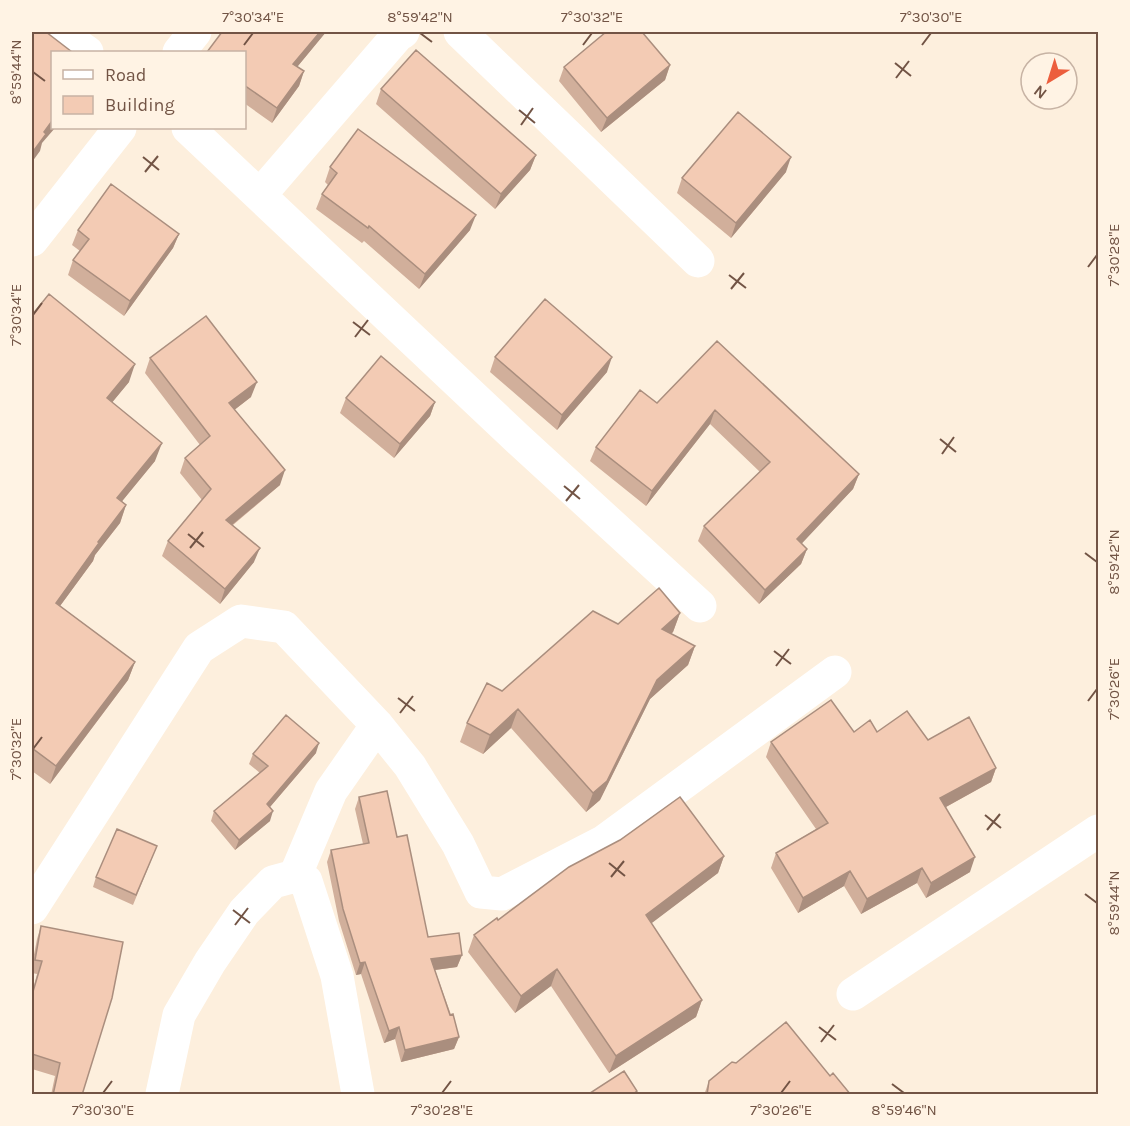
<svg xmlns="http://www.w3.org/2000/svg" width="1130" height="1126" font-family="Karla,sans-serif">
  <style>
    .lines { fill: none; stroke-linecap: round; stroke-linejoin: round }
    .minor { stroke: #fff; stroke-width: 33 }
    .wall { fill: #d1af9b }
    .shaded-wall { fill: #aa8e7e }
    .building { fill: #f3cbb4; stroke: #aa8e7e; stroke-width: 1.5 }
    .ticks { fill: none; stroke: #725445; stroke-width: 2 }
    .neatline { fill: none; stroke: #725445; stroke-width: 2 }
    .ticks-label { font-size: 15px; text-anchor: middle; fill: #725445 }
  </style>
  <rect width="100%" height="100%" fill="#fdefdd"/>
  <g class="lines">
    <path class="minor" d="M58 32 87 52
      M460 32 698 261
      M179 52 195 32
      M188 128 519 440 700 606
      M260 195 398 35 403 32
      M32 240 120 128
      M295 876 331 791 377 725
      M32 908 199 648 241 621 284 627 377 725 410 766 458 844 481 892 502 894 603 842 835 672
      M853 994 1098 831
      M162 1094 179 1015 210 962 244 912 273 882 295 876 306 881 337 976 358 1094"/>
  </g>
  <path class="wall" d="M222 32H326L297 67 304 71 299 86 272 123 244 103V52Z
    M670 65 665 80 601 132 559 81 564 67Z
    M381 89 536 155 530 170 495 209 376 104Z
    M330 167 470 230 419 289 364 241 362 243 316 209 322 194 328 185 325 182Z
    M786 172 731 238 677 193 682 178Z
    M78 230 179 234 173 248 124 316 68 275 73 260 80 251 72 245Z
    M32 315 129 382 112 402 155 461 122 501 126 505 120 523 95 555 93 561 60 606 135 662 128 680 50 784 32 771Z
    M717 341 859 474 853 489 801 543 807 549 801 564 759 604 698 541 704 526 760 472 710 424 646 506 590 461 596 447 657 403Z
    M495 357 607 372 557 430 490 372Z
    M150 358 251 397 234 410 280 485 233 525 254 562 220 604 162 556 168 541 202 500 180 473 185 458 200 445 145 373Z
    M346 398 435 402 430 416 394 458 340 413Z
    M680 613 673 632 671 634 695 646 688 665 650 699 600 800 586 812 511 728 483 754 460 742 467 723 502 691 618 624Z
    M854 732H877L928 740 996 768 991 782 946 807 970 872 926 898 917 883 861 914 844 886 798 913 771 868 776 853 816 829 766 757 771 742Z
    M316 753 270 807V821L235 850 211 821 214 811 260 773 249 764 253 754Z
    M359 797 397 837 428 937 462 955 457 967 435 970 459 1037 454 1049 401 1062 395 1039 384 1043 361 974 356 975 339 921 327 862 331 850 363 844 355 809Z
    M157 846 133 905 93 887 96 877Z
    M724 856 718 873 651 923 702 1000 696 1017 609 1073 551 986 515 1013 468 952 474 935 498 920Z
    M41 926 82 1095H51L55 1076 32 1069V993L37 974 32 973V965L37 939Z
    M830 1076 851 1095H704L709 1081Z"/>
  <path class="shaded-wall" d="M320 32H326L288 78 293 64Z
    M670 65 665 80 601 132 607 118Z
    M304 71 299 86 272 123 277 108Z
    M52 121V128H55L42 143 40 151 32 162V153L44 132Z
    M536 155 530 170 495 209 501 194Z
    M791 157 786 172 731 238 736 223Z
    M476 215 470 230 419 289 425 274Z
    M179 234 173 248 124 316 130 301Z
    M612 357 607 372 557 430 562 415Z
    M135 364 129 382 101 416 107 398Z
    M257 382 251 397 224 418 229 403Z
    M435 402 430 416 394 458 400 444Z
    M715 410 710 424 646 506 652 491Z
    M162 443 155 461 110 516 117 498Z
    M285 470 280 485 221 534 226 520Z
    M859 474 853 489 792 554 797 539Z
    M126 505 120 523 95 555 93 561 49 621 56 603 98 542Z
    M260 548 254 562 220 604 225 589Z
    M807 549 801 564 759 604 765 590Z
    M680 613 673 632 655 648 662 629Z
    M695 646 688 665 650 699 600 800 586 812 593 793 657 680Z
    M135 662 128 680 50 784 56 766Z
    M518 709 511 728 483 754 490 735Z
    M319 743 316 753 264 814 267 804Z
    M996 768 991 782 935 813 940 798Z
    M273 811 270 821 235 850 239 840Z
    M724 856 718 873 640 932 646 915Z
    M975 857 970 872 926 898 931 883Z
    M922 868 917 883 861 914 867 899Z
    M850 871 844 886 798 913 803 898Z
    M462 955 457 967 427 971 431 959Z
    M365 962 361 974 356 975 360 963Z
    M557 969 551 986 515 1013 521 996Z
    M702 1000 696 1017 609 1073 616 1056Z
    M399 1027 395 1039 384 1043 389 1031Z
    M459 1037 454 1049 401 1062 405 1050Z"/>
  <path class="building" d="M32 32H46L72 52H52V121L44 132 46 134 32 153Z
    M222 32H320L293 64 304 71 277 108 244 85V52H207Z
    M606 32H642L670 65 607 118 564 67Z
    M416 50 536 155 501 194 381 89Z
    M738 112 791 157 736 223 682 178Z
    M358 129 476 215 425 274 369 226 368 228 322 194 337 173 330 167Z
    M111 184 179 234 130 301 73 260 89 239 78 230Z
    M49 294 135 364 107 398 162 443 117 498 126 505 98 542 99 543 56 603 135 662 56 766 32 748V315Z
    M545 299 612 357 562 415 495 357Z
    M206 316 257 382 229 403 285 470 226 520 260 548 225 589 168 541 211 489 185 458 210 436 150 358Z
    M717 341 859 474 797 539 807 549 765 590 704 526 770 462 715 410 652 491 596 447 640 390 657 403Z
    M381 356 435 402 400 444 346 398Z
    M659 588 680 613 662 629 695 646 657 680 607 781 593 793 518 709 490 735 467 723 487 683 502 691 593 611 618 624Z
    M831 700 854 732 870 720 877 732 907 711 928 740 969 717 996 768 940 798 975 857 931 883 922 868 867 899 850 871 803 898 776 853 828 823 771 742Z
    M286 715 319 743 267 804 273 811 239 840 214 811 268 766 253 754Z
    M387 791 397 837 407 835 428 937 459 933 462 955 431 959 450 1015 453 1014 459 1037 405 1050 399 1027 389 1031 365 962 360 963 343 909 331 850 369 843 359 797Z
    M680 797 724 856 646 915 702 1000 616 1056 557 969 521 996 474 935 497 918 498 920 569 867 620 840Z
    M117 829 157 846 136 895 96 877Z
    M41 926 123 942 112 998 82 1095H53L60 1063 32 1054V995L42 961 35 960Z
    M786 1022 830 1076 833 1073 851 1095H707L709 1081 732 1062 736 1063Z
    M624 1071 637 1091 632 1095H587Z"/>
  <path class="ticks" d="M420 33 432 42M244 45 253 33M583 45 592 33M922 45 931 33M895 63 911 76M33 72 45 81M896 78 909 61M519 110 535 123M521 125 533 108M143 157 159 170M145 172 158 156M1088 267 1097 255M729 275 746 288M731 289 744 273M33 315 42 303M353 322 370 335M355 337 368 320M940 439 956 452M942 454 954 437M564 486 580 499M566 501 579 485M188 534 204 547M190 548 203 532M1085 553 1097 562M774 651 791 664M776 666 789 649M398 698 415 711M1088 701 1097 689M400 713 413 696M33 749 42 737M985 815 1001 828M987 830 1000 814M609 863 625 876M611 877 624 861M1085 894 1097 903M233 910 250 923M235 925 248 908M819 1027 836 1040M821 1042 834 1025M892 1084 904 1093M103 1093 112 1081M442 1093 451 1081M781 1093 790 1081"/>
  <rect width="1130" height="1126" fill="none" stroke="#fff3e4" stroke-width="66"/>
  <rect x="51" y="51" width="195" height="78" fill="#fff3e4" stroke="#c7b3a4" stroke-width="1.5"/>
  <rect x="63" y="70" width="30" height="9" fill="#ffffff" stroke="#c7b3a4" stroke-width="1.5"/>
  <text x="105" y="81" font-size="18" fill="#725445">Road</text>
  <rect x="63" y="96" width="30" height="18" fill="#f3cbb4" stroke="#c7b3a4" stroke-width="1.5"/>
  <text x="105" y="111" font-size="18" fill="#725445">Building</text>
  <g transform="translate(1049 81) rotate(218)"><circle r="28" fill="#fff3e4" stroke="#c7b3a4" stroke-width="1.5"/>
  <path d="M0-4.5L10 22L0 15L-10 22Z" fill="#ec5e3d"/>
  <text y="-9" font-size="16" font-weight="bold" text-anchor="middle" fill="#725445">N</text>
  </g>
  <rect x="33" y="33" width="1064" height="1060" class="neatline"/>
  <g class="ticks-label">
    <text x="253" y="22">7°30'34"E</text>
    <text x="420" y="22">8°59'42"N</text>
    <text x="592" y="22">7°30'32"E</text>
    <text x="931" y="22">7°30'30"E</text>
    <text transform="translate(16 72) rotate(-90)" y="5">8°59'44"N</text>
    <text transform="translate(1114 255) rotate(-90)" y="5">7°30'28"E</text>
    <text transform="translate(16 315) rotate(-90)" y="5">7°30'34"E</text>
    <text transform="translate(1114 562) rotate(-90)" y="5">8°59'42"N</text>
    <text transform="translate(1114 689) rotate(-90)" y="5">7°30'26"E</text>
    <text transform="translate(16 749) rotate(-90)" y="5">7°30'32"E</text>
    <text transform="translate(1114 903) rotate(-90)" y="5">8°59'44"N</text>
    <text x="103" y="1115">7°30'30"E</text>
    <text x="442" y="1115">7°30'28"E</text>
    <text x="781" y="1115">7°30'26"E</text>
    <text x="904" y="1115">8°59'46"N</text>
  </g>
</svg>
